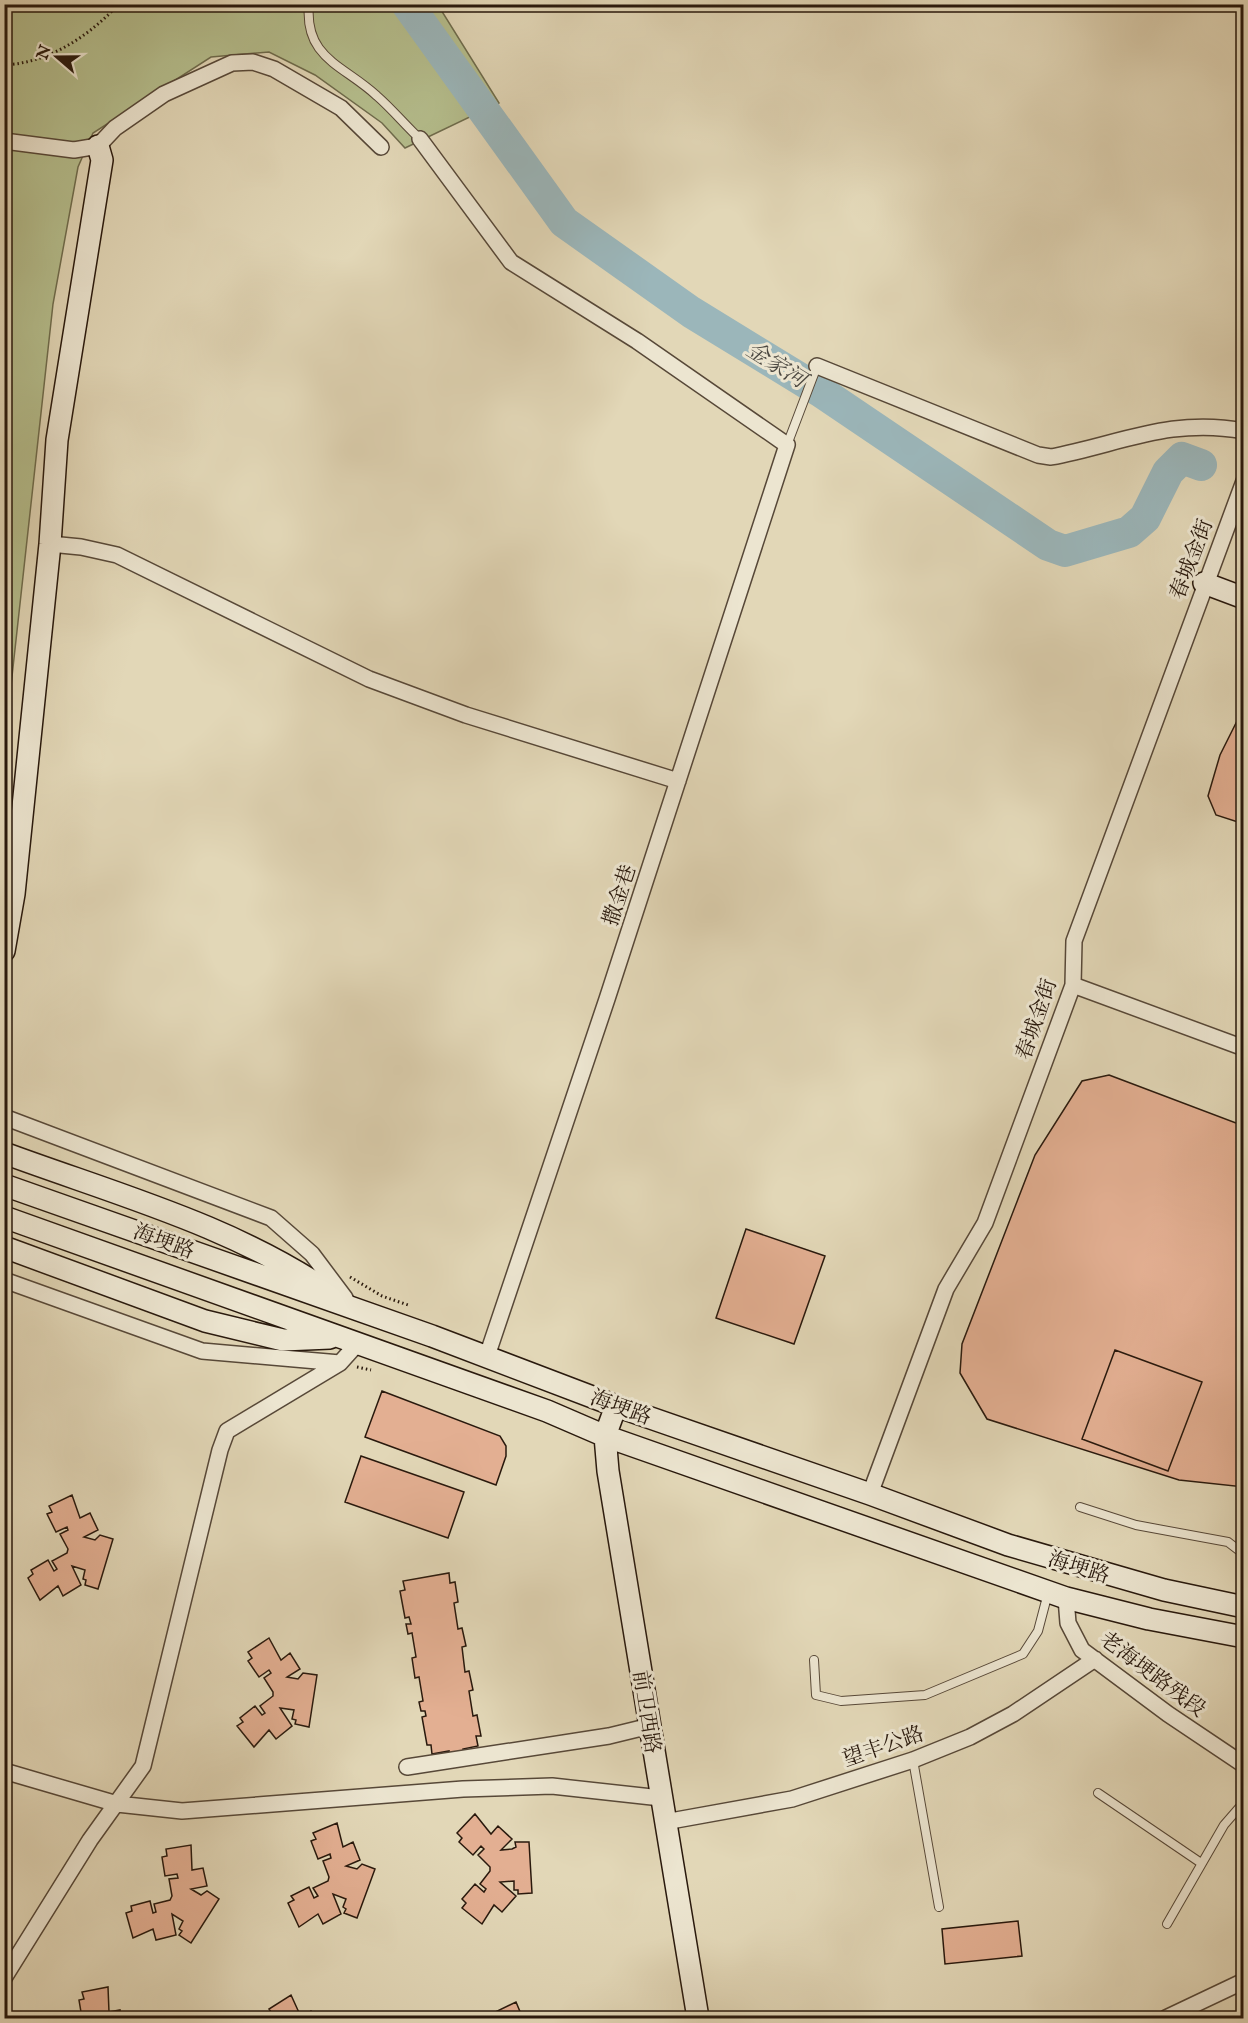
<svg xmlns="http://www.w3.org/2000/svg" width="1248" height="2023" font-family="'IM FELL English','Noto Serif SC',serif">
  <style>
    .green { fill: #b5be8d; stroke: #6f6c4d; stroke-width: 1.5 }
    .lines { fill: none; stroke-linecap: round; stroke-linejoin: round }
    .river { stroke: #9bb6ba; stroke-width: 32 }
    .building { fill: #e3af92; stroke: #29190d; stroke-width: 1.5 }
    .lane-casing { stroke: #574838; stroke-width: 10 }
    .street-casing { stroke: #574838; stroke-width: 18 }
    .secondary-casing { stroke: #29190d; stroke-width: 24 }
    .path { stroke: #29190d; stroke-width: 3; stroke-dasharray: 1.5 3; stroke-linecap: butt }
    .lane { stroke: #ece5d0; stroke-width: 8 }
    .street { stroke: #ece5d0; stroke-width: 15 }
    .secondary { stroke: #ece5d0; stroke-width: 21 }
    .labels { text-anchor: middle; stroke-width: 6; stroke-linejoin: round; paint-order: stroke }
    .street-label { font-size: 21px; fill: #29190d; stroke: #ece5d0 }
    .water-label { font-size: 22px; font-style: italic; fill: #4b4841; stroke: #ece5d0 }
  </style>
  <rect width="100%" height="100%" fill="#e2d7b7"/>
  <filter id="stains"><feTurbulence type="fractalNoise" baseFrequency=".00333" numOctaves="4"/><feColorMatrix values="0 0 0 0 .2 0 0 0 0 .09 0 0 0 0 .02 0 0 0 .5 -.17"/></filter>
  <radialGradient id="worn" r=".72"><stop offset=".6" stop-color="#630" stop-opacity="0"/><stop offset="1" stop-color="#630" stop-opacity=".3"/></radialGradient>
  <path class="green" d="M5 5H438L499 103 405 148 382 123 315 75 269 52 211 57 93 133 78 167 53 304 5 740Z"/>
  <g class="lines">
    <path class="river" d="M407 4 564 222 691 312 820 391 1048 545 1065 551 1129 532 1145 518 1168 472 1182 458 1201 465"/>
  </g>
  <path class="building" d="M1244 707V824L1216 815 1208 796 1220 755Z
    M1109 1075 1244 1126V1487L1179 1480 987 1419 960 1373 962 1344 1035 1155 1082 1081Z
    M746 1229 825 1256 794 1344 716 1318Z
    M1115 1350 1202 1382 1168 1471 1082 1439Z
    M382 1391 500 1436 506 1446V1456L496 1485 365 1437Z
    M361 1456 464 1492 448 1538 345 1502Z
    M72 1495 80 1518 90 1513 98 1530 84 1537 95 1540 100 1535 113 1539 98 1589 85 1585 86 1580 83 1579 85 1570 72 1566 81 1585 63 1596 58 1586 40 1600 28 1578 33 1574 31 1570 48 1560 54 1571 57 1569 52 1561 67 1553 68 1549 60 1534 68 1530 67 1527 56 1532 47 1514 52 1512 49 1506Z
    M449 1573 450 1583 455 1582 458 1602 454 1603 458 1629 462 1628 466 1646 462 1647 465 1672 469 1671 473 1690 469 1691 473 1716 477 1715 481 1736H476L478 1746 463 1749 464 1754 449 1756V1751L432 1754 431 1745H427L422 1717 426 1716 425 1711H421L419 1702 423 1701 419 1677 415 1678 412 1658 416 1657 412 1633 408 1634 406 1624H411L409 1617 405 1618 400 1591 405 1590 403 1581Z
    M269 1638 281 1660 290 1653 300 1669 287 1677 298 1679 303 1673 317 1675 309 1727 295 1724 296 1720 292 1719 294 1710 280 1708 292 1726 276 1739 269 1730 254 1747 237 1726 243 1722 240 1718 255 1706 262 1715 265 1713 260 1706 273 1696V1692L264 1678 271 1673 269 1670 259 1677 248 1661 252 1658 248 1652Z
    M475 1814 491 1834 498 1826 512 1839 501 1850 512 1849 516 1847 515 1842H529L532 1893 518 1894V1890H514V1881L500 1882 516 1896 502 1912 494 1905 482 1924 462 1908 466 1903 462 1899 475 1884 484 1892 486 1889 480 1884 490 1871V1867L478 1855 484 1849 481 1846 473 1855 459 1842 462 1838 457 1833Z
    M337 1823 343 1847 353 1842 360 1860 346 1866 357 1869 362 1864 375 1869 357 1918 344 1913 346 1909 343 1907 346 1899 333 1894 341 1914 323 1924 318 1914 299 1927 288 1903 294 1900 291 1896 309 1887 314 1898 318 1896 313 1888 328 1881 329 1877 323 1861 331 1858 330 1854 318 1859 311 1841 316 1839 313 1833Z
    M191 1845 192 1870 203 1868 207 1886 191 1889 201 1895 207 1891 219 1899 191 1943 179 1935 182 1931 179 1929 183 1921 172 1914 176 1935 156 1940 153 1929 133 1938 126 1913 132 1911 131 1906 150 1901 153 1913 156 1912 154 1904 170 1900 172 1896 169 1879 178 1878 177 1874 165 1876 162 1857 167 1856 166 1849Z
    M1018 1921 1022 1956 945 1964 942 1929Z
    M108 1987 109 2012 120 2010 121 2018H82L79 2000 84 1999 82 1992Z
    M291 1995 301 2017 311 2011 315 2018H269L273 2015 269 2009Z
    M516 2002 521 2014 519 2015 520 2018H495L493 2013Z"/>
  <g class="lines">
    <defs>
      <path id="lane" d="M309 4C304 59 344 65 377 96 392 109 405 125 420 139
        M787 445 817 366
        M1080 1507 1136 1525 1228 1542 1241 1552 1244 1561
        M814 1660 816 1695 841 1701 925 1695 1023 1654 1038 1631 1048 1593
        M913 1760 939 1907
        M1098 1793 1201 1863
        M1167 1924 1224 1825 1244 1802"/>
      <path id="street" d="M420 139 511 262 637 341 787 445 607 999 487 1356
        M4 141 74 150 98 146 115 128 164 94 232 63 253 62 274 69 341 108 381 147
        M817 366 1038 455 1051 457C1120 444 1171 417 1244 431
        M50 544 81 547 117 555 369 679 466 715 678 781
        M1073 985 1244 1048
        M4 1117 271 1218 312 1254 345 1298
        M4 1280 202 1351 340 1363
        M870 1494 946 1289 985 1223 1073 985 1074 941 1244 481
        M1066 1598 1068 1623 1082 1650 1168 1714 1244 1765
        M407 1767 609 1736 650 1726
        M4 1771 117 1804 182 1811 463 1789 552 1786 661 1798
        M665 1822 792 1799 913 1760 970 1737 1013 1714 1095 1659
        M4 1978 90 1840 143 1766 220 1450 227 1431 340 1363 358 1343
        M1166 2018 1244 1981"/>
      <path id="secondary" d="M1204 583 1244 598
        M4 951 14 894 50 544 57 440 102 160 98 146
        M4 1153C115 1194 234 1226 332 1294
        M4 1185 432 1336 616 1406 870 1494 1008 1545 1164 1590 1244 1607
        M4 1217 547 1411 605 1436 1066 1598 1149 1619 1244 1637
        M4 1247 205 1321 283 1340 330 1338
        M616 1406 605 1436 608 1471 698 2018"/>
    </defs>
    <use href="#lane" class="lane-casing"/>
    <use href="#street" class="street-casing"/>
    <use href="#secondary" class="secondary-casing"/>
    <path class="path" d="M4 65C49 63 89 36 119 4
      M350 1277 382 1296 408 1305
      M357 1367 371 1370"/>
    <use href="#lane" class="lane"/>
    <use href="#street" class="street"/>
    <use href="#secondary" class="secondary"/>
  </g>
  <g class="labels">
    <g class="street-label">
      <text transform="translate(1191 559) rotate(-69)" y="7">春城金街</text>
      <text transform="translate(619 895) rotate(-72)" y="7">撒金巷</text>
      <text transform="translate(1036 1019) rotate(-71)" y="7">春城金街</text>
      <text transform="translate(164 1241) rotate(20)" y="7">海埂路</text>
      <text transform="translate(621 1407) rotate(20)" y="7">海埂路</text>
      <text transform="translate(1079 1567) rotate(17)" y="7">海埂路</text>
      <text transform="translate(1153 1674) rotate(37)" y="7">老海埂路残段</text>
      <text transform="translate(647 1712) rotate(81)" y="7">前卫西路</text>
      <text transform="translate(883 1746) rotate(-19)" y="7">望丰公路</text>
    </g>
    <g class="water-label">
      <text transform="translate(777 364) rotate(32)" y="8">金家河</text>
    </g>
  </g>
  <rect width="1248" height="2023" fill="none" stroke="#e2d7b7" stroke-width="24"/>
  <rect x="6" y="6" width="1236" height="2011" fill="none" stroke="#29190d" stroke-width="3"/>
  <rect x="12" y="12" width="1224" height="1999" fill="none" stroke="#29190d" stroke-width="1.5"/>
  <g transform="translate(57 57) rotate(290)" stroke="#ece5d0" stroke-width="4.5" paint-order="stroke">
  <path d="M0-4.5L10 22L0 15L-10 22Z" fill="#29190d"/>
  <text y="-9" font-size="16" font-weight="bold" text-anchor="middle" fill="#29190d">N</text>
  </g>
  <rect width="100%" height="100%" filter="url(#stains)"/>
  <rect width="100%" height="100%" fill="url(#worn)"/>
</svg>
